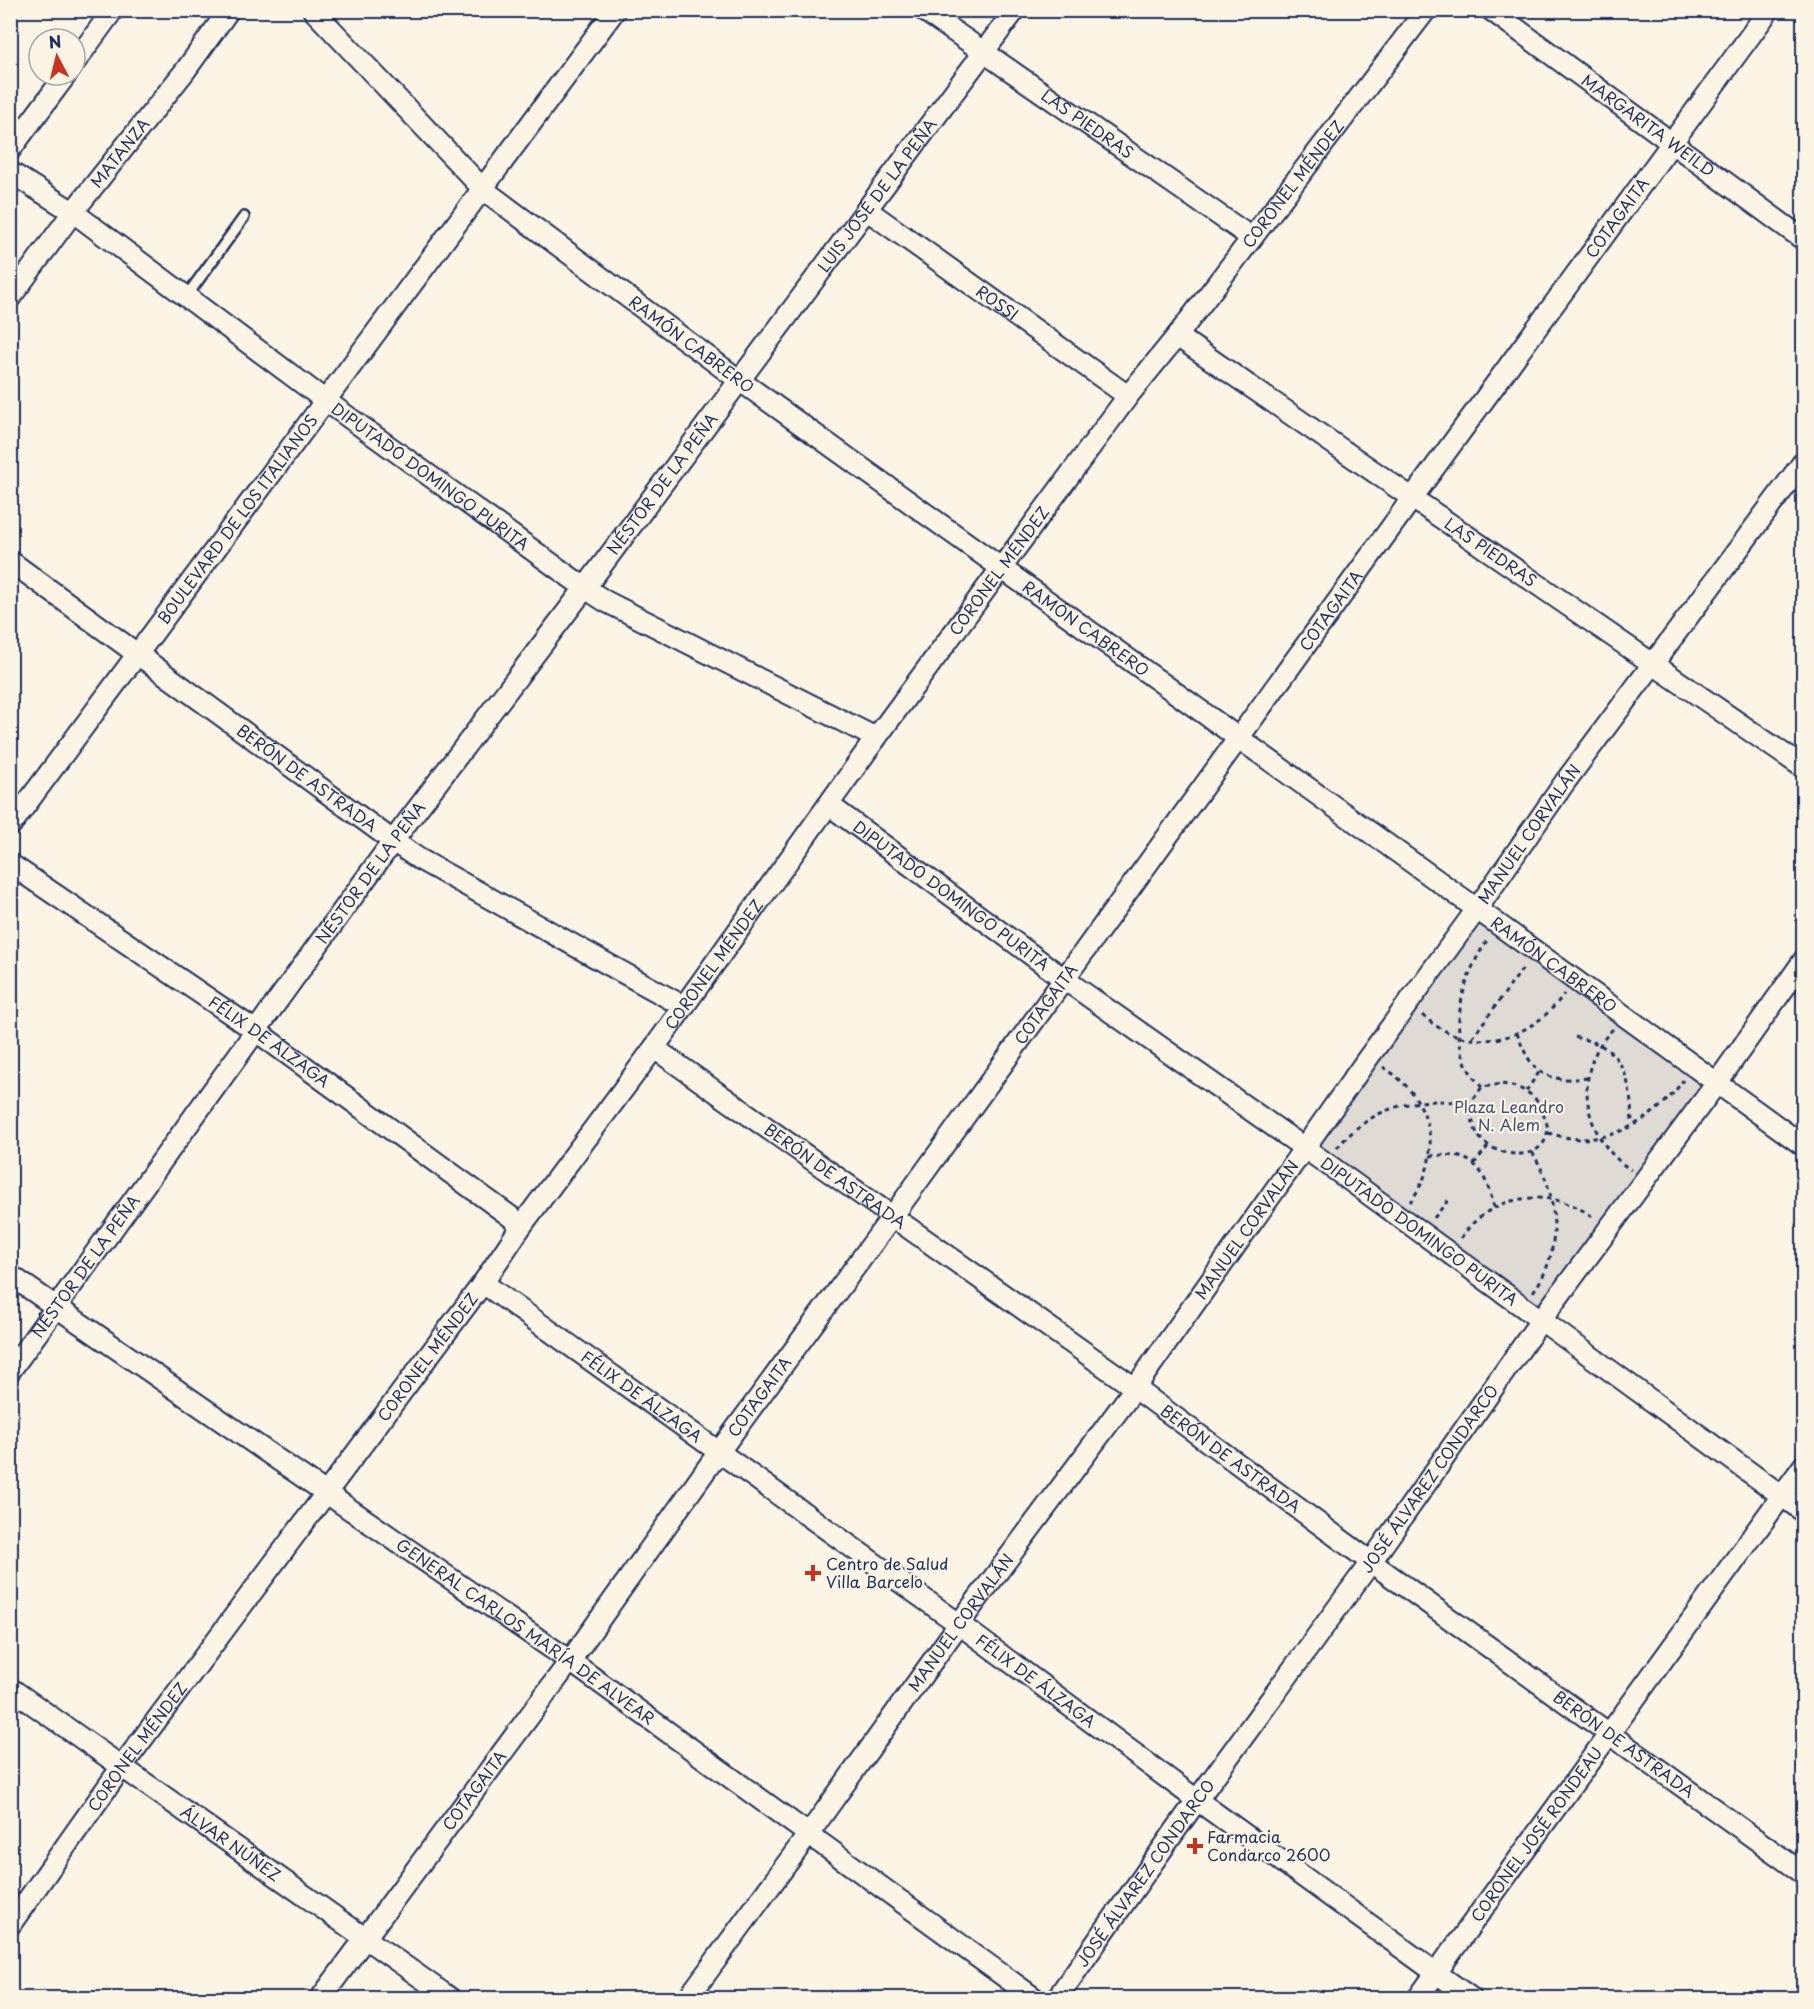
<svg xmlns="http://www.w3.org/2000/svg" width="1814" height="2009" font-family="'Playpen Sans',sans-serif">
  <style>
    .green { fill: #dfdbd4; stroke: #7d8599; stroke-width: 1.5 }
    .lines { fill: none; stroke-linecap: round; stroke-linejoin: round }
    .lane-casing { stroke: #1b2f5e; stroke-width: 14 }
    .street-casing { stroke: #1b2f5e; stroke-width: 24 }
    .path { stroke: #1b2f5e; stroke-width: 3; stroke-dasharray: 4.5 4.5; stroke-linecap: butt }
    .lane { stroke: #fcf5e5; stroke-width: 9 }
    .street { stroke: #fcf5e5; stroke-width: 20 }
    .poi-dot { fill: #c8321e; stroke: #fcf5e5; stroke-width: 2 }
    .labels { text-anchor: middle; stroke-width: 4.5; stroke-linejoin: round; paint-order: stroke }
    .street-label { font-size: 16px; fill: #1b2f5e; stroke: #fcf5e5 }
    .park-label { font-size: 16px; fill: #425176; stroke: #fcf5e5 }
    .poi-label { font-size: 16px; fill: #1b2f5e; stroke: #fcf5e5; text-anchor: start }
  </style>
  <rect width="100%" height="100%" fill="#fcf5e5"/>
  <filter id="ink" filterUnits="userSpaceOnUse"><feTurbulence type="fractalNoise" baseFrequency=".0167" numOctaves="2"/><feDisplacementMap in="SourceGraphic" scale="12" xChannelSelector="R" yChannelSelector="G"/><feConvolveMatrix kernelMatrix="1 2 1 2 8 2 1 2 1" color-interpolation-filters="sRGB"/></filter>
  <g filter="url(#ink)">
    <path class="green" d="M1477 909 1716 1084 1541 1320 1305 1149Z"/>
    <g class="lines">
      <defs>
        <path id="lane" d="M186 297 244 217"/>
        <g id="street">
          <path id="s1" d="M313 10 484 190 739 380 1477 909 1804 1146"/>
          <path id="s2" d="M923 10 1252 238"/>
          <path id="s3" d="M1491 10 1804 240"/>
          <path d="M75 62 113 10"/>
          <path d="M10 150 66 75"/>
          <path id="s4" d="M10 172 73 212 326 401 585 588 605 601 876 738"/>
          <path id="s5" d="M867 210 1128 396"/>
          <path id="s6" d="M10 298 73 212 185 71 229 10"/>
          <path id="s7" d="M1177 336 1804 768"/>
          <path id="s8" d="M10 561 393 841 419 859 683 1006"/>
          <path id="s9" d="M829 805 1064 979 1330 1166 1804 1512"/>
          <path id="s10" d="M10 826 615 10"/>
          <path id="s11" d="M10 864 256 1031 522 1225"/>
          <path id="s12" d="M654 1048 1135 1388 1371 1562 1804 1874"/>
          <path id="s13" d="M10 1275 570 1661 1034 1998"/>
          <path id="s14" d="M483 1283 959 1624 1197 1800 1471 1998"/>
          <path id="s15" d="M10 1371 393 841 585 588 1015 10"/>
          <path id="s16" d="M10 1688 450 1998"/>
          <path id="s17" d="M10 1925 123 1765 483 1283 522 1225 654 1048 876 738 1128 396 1177 336 1426 10"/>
          <path id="s18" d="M321 1998 570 1661 718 1453 892 1217 1413 497 1769 10"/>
          <path id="s19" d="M688 1998 808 1835 959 1624 1135 1388 1368 1058 1477 909 1565 782 1804 461"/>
          <path id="s20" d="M1057 1998 1197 1800 1371 1562 1541 1320 1716 1084 1804 960"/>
          <path id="s21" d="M1418 1998 1804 1465"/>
        </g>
      </defs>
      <use href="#lane" class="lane-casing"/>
      <use href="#street" class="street-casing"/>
      <path class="path" d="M1422 1015C1469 1057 1529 1043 1564 994
        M1613 1029C1571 1070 1582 1138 1631 1170
        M1517 1033C1531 1073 1545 1083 1587 1078
        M1575 1037C1584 1040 1594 1041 1602 1046 1630 1063 1631 1095 1632 1125
        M1472 1038 1524 967
        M1383 1067C1432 1097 1446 1155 1410 1202
        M1502 1084C1520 1087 1536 1093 1542 1111 1545 1118 1549 1126 1547 1134 1541 1163 1497 1157 1481 1139 1473 1130 1471 1115 1470 1104L1482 1087Z
        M1482 1087C1442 1047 1460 980 1488 939
        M1526 1091 1540 1071
        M1548 1133C1555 1135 1563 1137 1571 1138 1614 1144 1661 1115 1683 1080
        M1337 1148C1372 1106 1417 1095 1470 1104
        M1532 1152C1558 1192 1564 1252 1533 1292
        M1430 1156C1474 1151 1484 1168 1494 1207
        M1474 1164 1489 1145
        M1434 1218 1449 1199
        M1461 1238C1491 1192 1552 1186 1594 1218"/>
      <use href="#lane" class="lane"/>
      <use href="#street" class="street"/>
    </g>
  </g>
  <g class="poi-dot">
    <path d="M810 1564h6v6h6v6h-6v6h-6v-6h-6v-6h6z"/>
    <path d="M1192 1837h6v6h6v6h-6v6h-6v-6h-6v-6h6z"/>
  </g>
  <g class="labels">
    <g class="street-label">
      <text dy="6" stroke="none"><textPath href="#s2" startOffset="200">LAS PIEDRAS</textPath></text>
      <text dy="6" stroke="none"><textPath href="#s3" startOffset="195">MARGARITA WEILD</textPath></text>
      <text dy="6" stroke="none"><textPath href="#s6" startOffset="182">MATANZA</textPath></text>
      <text dy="6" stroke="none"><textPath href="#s17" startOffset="2163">CORONEL MÉNDEZ</textPath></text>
      <text dy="6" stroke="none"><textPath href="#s15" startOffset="1461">LUIS JOSÉ DE LA PEÑA</textPath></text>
      <text dy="6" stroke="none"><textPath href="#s18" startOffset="2202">COTAGAITA</textPath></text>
      <text dy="6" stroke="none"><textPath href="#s5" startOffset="160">ROSSI</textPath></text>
      <text dy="6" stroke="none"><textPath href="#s1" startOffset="507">RAMÓN CABRERO</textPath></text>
      <text dy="6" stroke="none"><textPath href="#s4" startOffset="519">DIPUTADO DOMINGO PURITA</textPath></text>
      <text dy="6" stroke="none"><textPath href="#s15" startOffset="1101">NÉSTOR DE LA PEÑA</textPath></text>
      <text dy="6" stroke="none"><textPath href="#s10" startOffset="382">BOULEVARD DE LOS ITALIANOS</textPath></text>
      <text dy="6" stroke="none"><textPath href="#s7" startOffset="381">LAS PIEDRAS</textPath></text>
      <text dy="6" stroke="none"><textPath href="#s17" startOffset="1677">CORONEL MÉNDEZ</textPath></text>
      <text dy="6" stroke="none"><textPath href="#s18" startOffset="1716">COTAGAITA</textPath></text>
      <text dy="6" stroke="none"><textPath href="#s1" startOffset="993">RAMÓN CABRERO</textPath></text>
      <text dy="6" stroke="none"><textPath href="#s8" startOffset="368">BERÓN DE ASTRADA</textPath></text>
      <text dy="6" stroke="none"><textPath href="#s19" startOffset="1436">MANUEL CORVALÁN</textPath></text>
      <text dy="6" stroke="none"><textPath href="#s15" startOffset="615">NÉSTOR DE LA PEÑA</textPath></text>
      <text dy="6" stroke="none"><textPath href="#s9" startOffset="152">DIPUTADO DOMINGO PURITA</textPath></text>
      <text dy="6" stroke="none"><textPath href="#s17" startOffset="1191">CORONEL MÉNDEZ</textPath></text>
      <text dy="6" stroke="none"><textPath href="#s1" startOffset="1569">RAMÓN CABRERO</textPath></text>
      <text dy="6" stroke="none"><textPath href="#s18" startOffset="1230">COTAGAITA</textPath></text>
      <text dy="6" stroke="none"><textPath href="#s11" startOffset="314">FÉLIX DE ÁLZAGA</textPath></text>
      <text dy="6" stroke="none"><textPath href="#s12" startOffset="222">BERÓN DE ASTRADA</textPath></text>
      <text dy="6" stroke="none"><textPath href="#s19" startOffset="950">MANUEL CORVALÁN</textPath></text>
      <text dy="6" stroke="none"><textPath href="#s9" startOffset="728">DIPUTADO DOMINGO PURITA</textPath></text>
      <text dy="6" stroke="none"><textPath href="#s15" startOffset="129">NÉSTOR DE LA PEÑA</textPath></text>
      <text dy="6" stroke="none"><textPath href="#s17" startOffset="705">CORONEL MÉNDEZ</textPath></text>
      <text dy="6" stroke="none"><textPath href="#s18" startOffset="744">COTAGAITA</textPath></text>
      <text dy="6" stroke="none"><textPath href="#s14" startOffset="195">FÉLIX DE ÁLZAGA</textPath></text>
      <text dy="6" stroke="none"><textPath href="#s12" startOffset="708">BERÓN DE ASTRADA</textPath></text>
      <text dy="6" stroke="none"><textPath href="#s20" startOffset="639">JOSÉ ÁLVAREZ CONDARCO</textPath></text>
      <text dy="6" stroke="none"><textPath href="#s19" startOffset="464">MANUEL CORVALÁN</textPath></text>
      <text dy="6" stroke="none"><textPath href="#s13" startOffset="627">GENERAL CARLOS MARÍA DE ALVEAR</textPath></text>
      <text dy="6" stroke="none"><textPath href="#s14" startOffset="681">FÉLIX DE ÁLZAGA</textPath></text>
      <text dy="6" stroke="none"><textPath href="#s12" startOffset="1194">BERÓN DE ASTRADA</textPath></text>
      <text dy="6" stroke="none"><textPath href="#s17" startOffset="219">CORONEL MÉNDEZ</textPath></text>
      <text dy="6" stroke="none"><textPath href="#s18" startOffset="258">COTAGAITA</textPath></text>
      <text dy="6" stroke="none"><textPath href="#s21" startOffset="202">CORONEL JOSÉ RONDEAU</textPath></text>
      <text dy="6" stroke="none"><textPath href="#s16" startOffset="270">ÁLVAR NÚÑEZ</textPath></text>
      <text dy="6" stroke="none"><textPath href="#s20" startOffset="153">JOSÉ ÁLVAREZ CONDARCO</textPath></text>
    </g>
    <g class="park-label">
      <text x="1509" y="1113">Plaza Leandro<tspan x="1509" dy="18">N. Alem</tspan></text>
    </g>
    <g class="poi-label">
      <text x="826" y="1570">Centro de Salud<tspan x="826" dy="18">Villa Barcelo</tspan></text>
      <text x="1207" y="1843">Farmacia<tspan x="1207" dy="18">Condarco 2600</tspan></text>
    </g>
  </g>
  <rect width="1814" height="2009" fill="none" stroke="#fcf5e5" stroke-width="36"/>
  <rect x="18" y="18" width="1778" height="1973" fill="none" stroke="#1b2f5e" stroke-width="2" filter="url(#ink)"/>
  <g transform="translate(57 57) rotate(353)"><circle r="28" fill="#fcf5e5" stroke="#a2a6af" stroke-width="1.5"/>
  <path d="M0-4.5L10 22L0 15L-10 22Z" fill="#c8321e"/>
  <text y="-9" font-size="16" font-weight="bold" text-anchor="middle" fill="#1b2f5e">N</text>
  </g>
</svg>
